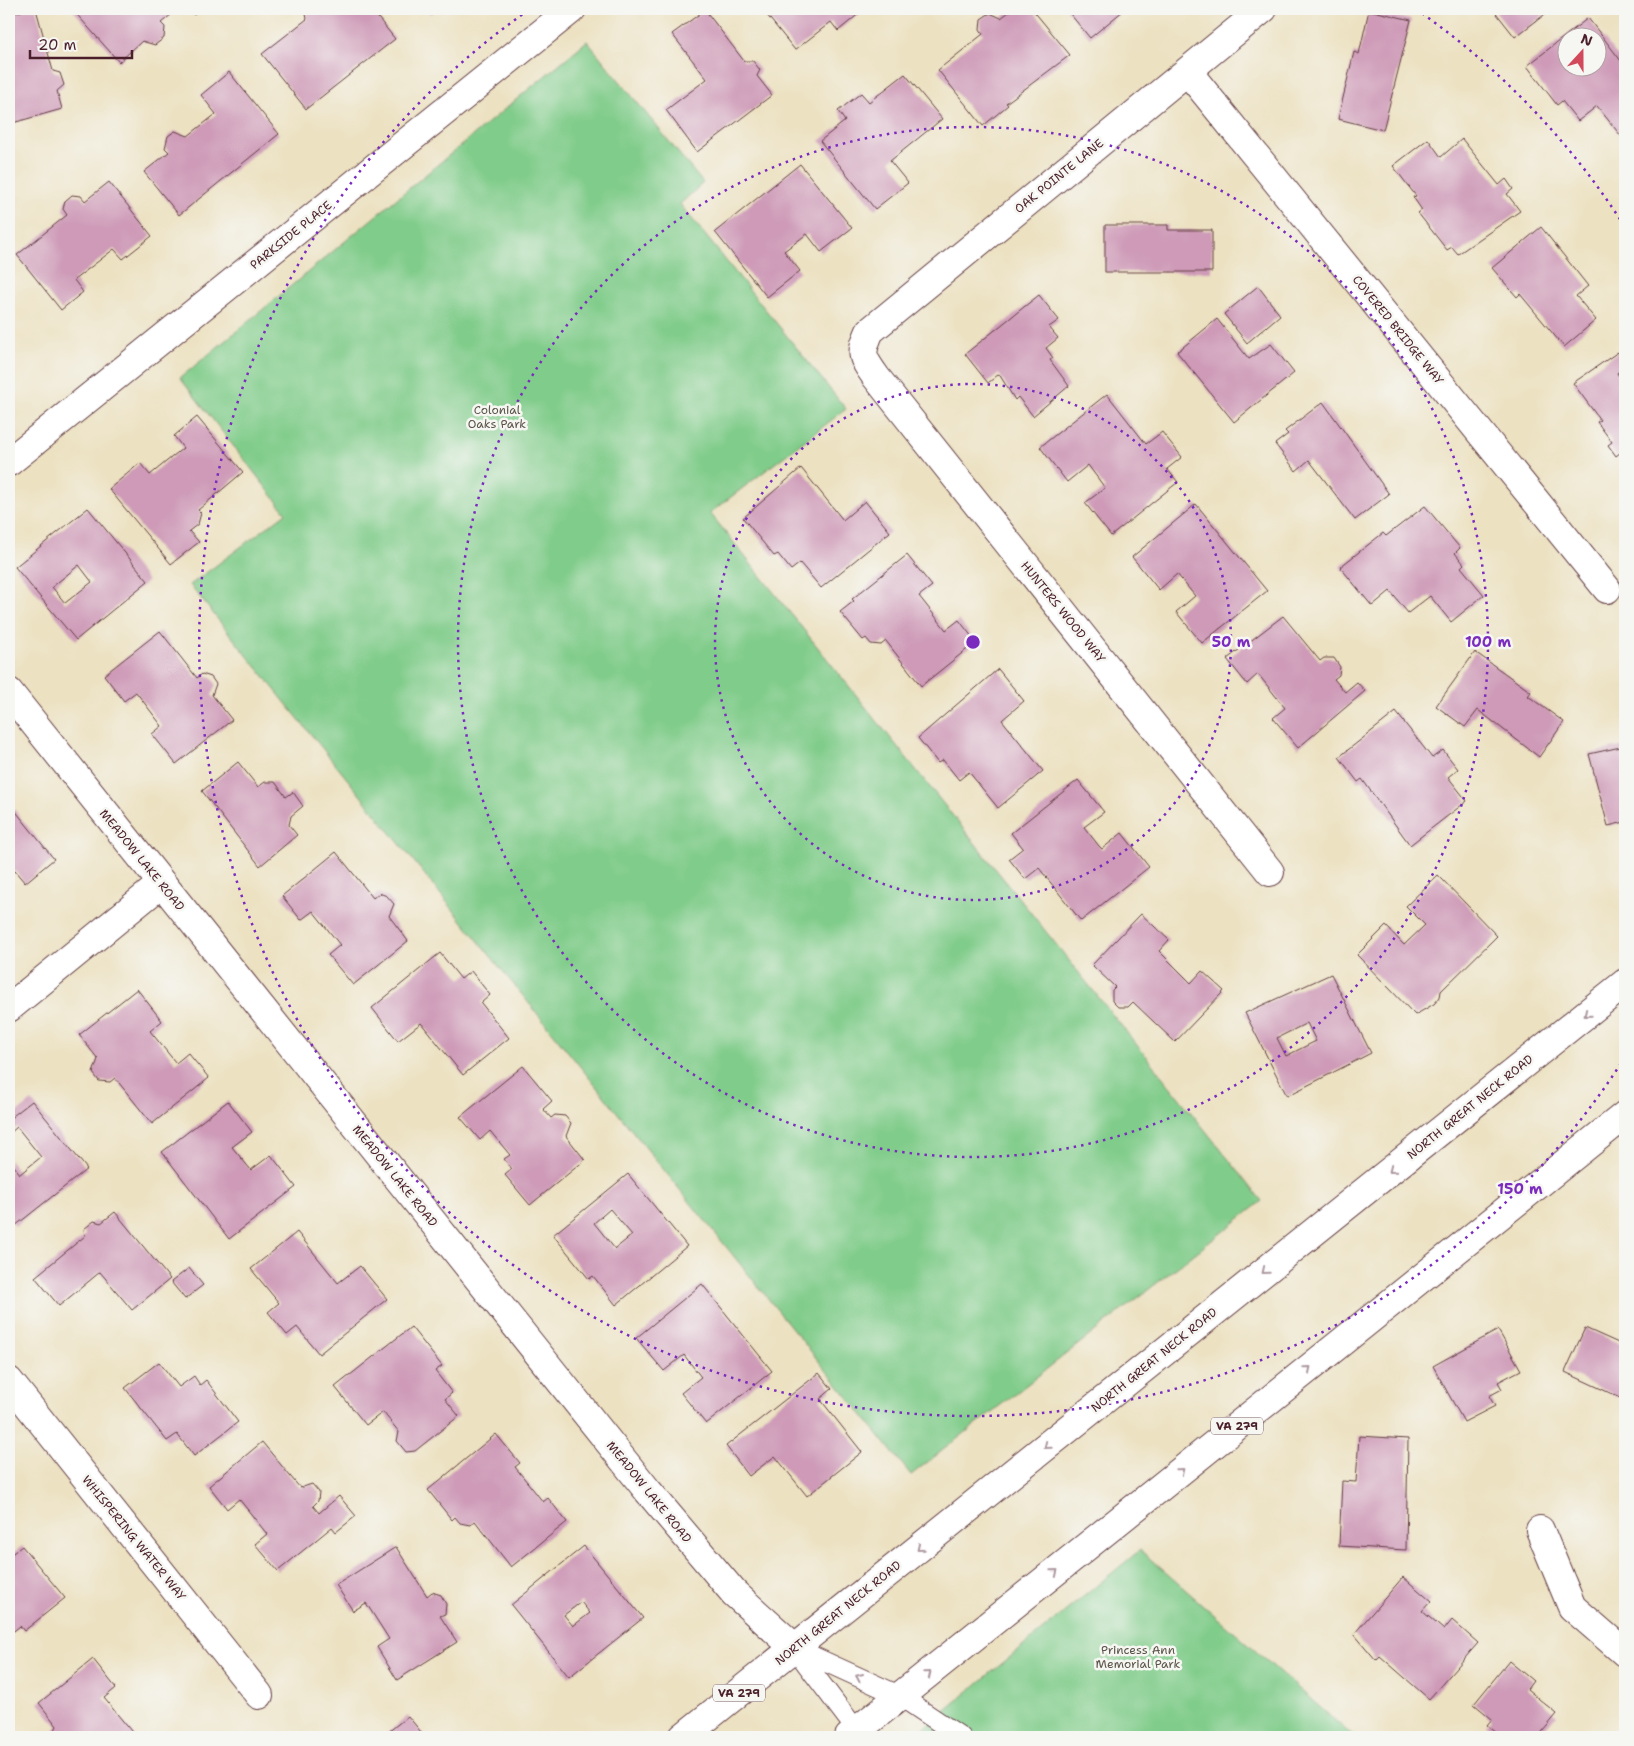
<svg xmlns="http://www.w3.org/2000/svg" width="1634" height="1746" font-family="'Shantell Sans',sans-serif">
  <style>
    .green { fill: #80cc8a; stroke: #65765a }
    .building { fill: #ce9ab7; fill-rule: evenodd }
    .lines { fill: none; stroke-linecap: round; stroke-linejoin: round }
    .service-casing { stroke: #623c42; stroke-width: 21 }
    .minor-casing { stroke: #623c42; stroke-width: 30 }
    .primary-casing { stroke: #623c42; stroke-width: 30 }
    .service { stroke: #fff; stroke-width: 19 }
    .minor { stroke: #fff; stroke-width: 28 }
    .primary { stroke: #fff; stroke-width: 28 }
    .oneway { stroke: #ae9aa0 }
    .ring { fill: none; stroke: #7b2cbf; stroke-width: 2.5; stroke-dasharray: 2.5 5 }
    .labels { text-anchor: middle; stroke-width: 5; stroke-linejoin: round; paint-order: stroke }
    .shield { fill: #f6f6f2; stroke: #7e6067; stroke-width: 1 }
    .shield-label { font-size: 11px; font-weight: bold; fill: #4a1f2b }
    .street-label { font-size: 12px; fill: #4a1f2b; stroke: #f6f6f2 }
    .park-label { font-size: 12px; fill: #5a5348; stroke: #f6f6f2 }
    .centre { fill: #7b2cbf; stroke: #f6f6f2; stroke-width: 2.5 }
    .ring-label { font-size: 15px; text-anchor: middle; font-weight: bold; fill: #7b2cbf; stroke: #f6f6f2; stroke-width: 5; stroke-linejoin: round; paint-order: stroke }
  </style>
  <rect width="100%" height="100%" fill="#f6f6f2"/>
  <filter id="ink" filterUnits="userSpaceOnUse"><feTurbulence type="fractalNoise" baseFrequency=".02" numOctaves="2"/><feDisplacementMap in="SourceGraphic" scale="10" xChannelSelector="R" yChannelSelector="G"/><feConvolveMatrix kernelMatrix="1 2 1 2 8 2 1 2 1" color-interpolation-filters="sRGB"/></filter>
  <filter id="wash" filterUnits="userSpaceOnUse"><feTurbulence type="fractalNoise" baseFrequency=".0096" numOctaves="4" result="noise"/><feDisplacementMap in="SourceGraphic" scale="20" xChannelSelector="R" yChannelSelector="G"/><feGaussianBlur stdDeviation="1.12" result="paint"/><feColorMatrix in="noise" values="0 0 0 0 0 0 0 0 0 0 0 0 0 0 0 0 0 1.4 0 .05"/><feComposite in="paint" operator="in"/></filter>
  <g filter="url(#wash)">
    <rect width="100%" height="100%" fill="#ece1c1"/>
    <path class="green" d="M587 41 703 183 680 204 846 409 710 513 1262 1201 911 1475 190 585 286 513 180 378Z
      M1140 1550 1354 1737H913Z"/>
    <g id="blocks">
      <path class="building" d="M30 9H36L53 71 60 73 64 85 57 91 62 109 9 124V71L12 70 9 58V14Z
        M72 9H178L161 23 165 27 164 38 155 45 142 41 119 62Z
        M188 9H201L194 15Z
        M305 9H371L395 39 306 109 262 54 307 19Z
        M427 9H437L431 14Z
        M762 9H859L861 12 838 31 831 22 795 50Z
        M1013 9H1032L1070 55 1006 103 1008 105 983 126 938 70 983 34 980 29 981 19 990 13 1001 18Z
        M1066 9H1122L1124 10 1090 38Z
        M1493 9H1552L1515 37Z
        M705 10 744 61H753L760 70 757 76 772 95 697 152 666 110 707 79 672 34Z
        M1369 10 1411 20 1383 130 1338 119 1354 52 1359 54Z
        M1588 18 1625 66V133L1621 136 1597 106 1578 121 1562 101 1557 105 1527 66ZM1566 38H1596V68H1566Z
        M229 72 279 134 179 215 144 172 169 152 165 148 168 136 175 131 188 136 216 114 201 95Z
        M905 74 942 119 890 161 908 183 875 209 820 141 845 121 838 111 861 93 869 102Z
        M1428 139 1441 157 1462 139 1499 185 1506 179 1513 189 1507 194 1520 211 1458 254 1452 247 1447 250 1418 213 1422 210 1413 197 1416 196 1393 166Z
        M800 164 852 228 821 252 807 234 784 251 800 271 767 297 715 232Z
        M109 182 152 236 123 259 114 249 74 280 83 292 61 310 17 255 67 215 63 209 65 201 72 195 81 196 85 201Z
        M1105 225H1168V230H1212V272H1105Z
        M1541 227 1588 286 1576 296 1596 320 1564 347 1520 294 1517 297 1492 268Z
        M1258 286 1280 315 1247 343 1224 314Z
        M1039 295 1059 320 1049 327 1058 338 1046 348 1053 358 1050 360 1069 386 1033 416 1018 397 1015 400 999 374 988 383 965 354Z
        M1217 319 1249 359 1271 344 1294 373 1234 422 1177 352Z
        M1618 352 1625 361V367L1617 373 1625 385V458L1621 452 1616 456 1608 445 1612 442 1597 422 1600 420 1573 383Z
        M1107 394 1146 444 1162 432 1182 457 1167 469 1178 482 1111 536 1085 503 1105 488 1088 465 1067 482 1040 447Z
        M1323 402 1389 494 1355 520 1309 460 1296 471 1275 444 1288 434 1285 431Z
        M197 417 243 472 198 510 201 513 198 524 189 531 199 542 171 564 109 489 140 463 150 475 183 448 174 436Z
        M801 468 843 520 865 501 890 532 821 588 800 563 791 570 778 554 774 556 743 518Z
        M1196 504 1267 591 1202 643 1176 612 1195 596 1177 574 1159 590 1132 557Z
        M1425 506 1460 548 1455 553 1464 564 1461 567 1484 595 1451 622 1430 596 1408 613 1390 591 1372 606 1340 567 1383 533 1386 536Z
        M88 508 148 581 76 640 15 567ZM79 565 92 582 65 603 52 587Z
        M907 555 932 586 919 596 946 630 959 620 976 642 921 686 886 641 881 645 871 644 866 638 863 640 840 612 854 601 852 599Z
        M1283 616 1320 661 1324 658H1334L1340 667 1339 675 1334 679 1345 692 1357 682 1365 691 1298 748 1273 718 1285 708 1258 674 1247 684 1227 659Z
        M160 631 197 678 202 674 211 677 216 684 212 695 232 720 176 764 152 734 162 726 136 692 124 701 104 675Z
        M1475 652 1531 692 1528 696 1564 722 1539 757 1478 710 1465 727 1436 706Z
        M998 669 1024 701 1002 720 1043 771 998 808 969 772 959 780 943 760 938 763 918 738Z
        M1396 712 1432 758 1443 750 1458 769 1448 777 1467 801 1410 845 1362 779 1358 782 1339 757Z
        M1625 746V822L1608 826 1589 754Z
        M238 762 258 787 265 782H275L286 797 293 792 303 806 291 816 289 825 297 835 260 866 202 791Z
        M1078 780 1104 812 1084 827 1099 846 1102 849 1122 833 1149 867 1081 921 1039 868 1025 879 1009 859 1023 848 1011 833Z
        M9 803 54 859 25 883 15 871 9 876Z
        M336 852 373 898 379 893 387 896 394 904 389 916 408 941 353 985 328 955 340 945 313 911 301 920 282 896Z
        M1438 875 1497 936 1441 991 1440 997 1434 1004 1415 1015 1357 955 1386 926 1404 945 1425 925 1406 906Z
        M1141 914 1169 940 1159 951 1191 983 1202 971 1224 991 1175 1042 1133 1002 1128 1007H1118L1112 1001V990L1115 987 1092 965Z
        M440 953 461 979 471 971 490 995 481 1003 509 1038 463 1075 421 1023 398 1041 372 1008Z
        M1331 974 1371 1053 1287 1096 1245 1013ZM1307 1023 1316 1041 1286 1056 1277 1038Z
        M137 989 162 1021 150 1031 176 1063 188 1053 209 1078 152 1124 115 1078 110 1082 99 1081 93 1073 98 1059 79 1035Z
        M523 1066 552 1101 543 1109 551 1118 555 1115 565 1116 571 1123 566 1136 585 1160 530 1205 505 1175 512 1169 504 1159 510 1155 490 1131 480 1140 460 1117Z
        M32 1101 87 1169 15 1226 9 1218V1159L20 1174 41 1157 17 1127 9 1134V1119Z
        M228 1101 252 1132 232 1147 251 1170 271 1155 296 1187 229 1239 162 1152Z
        M628 1174 687 1246 616 1305 593 1276 589 1279 553 1235ZM610 1209 632 1235 615 1249 594 1223Z
        M115 1212 170 1279 132 1310 100 1272 59 1306 35 1277 85 1236 84 1229 94 1221 101 1223Z
        M297 1232 338 1283 360 1266 387 1299 319 1354 297 1327 287 1335 268 1312 279 1303 251 1269Z
        M189 1268 203 1285 185 1299 171 1282Z
        M702 1284 772 1371 706 1424 681 1393 701 1377 684 1355 664 1371 636 1338Z
        M411 1327 442 1366 435 1371 452 1393 445 1399 459 1416 415 1451 406 1452 397 1441 399 1432 383 1412 366 1425 335 1387Z
        M1585 1328 1625 1346V1400L1565 1372Z
        M1498 1330 1521 1370 1498 1382 1502 1389 1489 1396 1495 1406 1464 1422 1433 1366Z
        M159 1362 179 1387 194 1376 200 1385 206 1380 238 1422 194 1456 177 1434 167 1441 125 1388Z
        M819 1373 832 1389 820 1399 862 1452 807 1496 775 1456 749 1476 726 1446Z
        M496 1434 520 1463 515 1467 536 1493 543 1502 548 1498 567 1522 511 1567 475 1521 470 1525 460 1523 455 1517 452 1520 428 1490Z
        M1359 1436 1408 1439 1406 1550 1339 1546 1342 1481 1356 1482Z
        M262 1442 300 1488 312 1484 319 1492 318 1501 313 1506 319 1513 339 1496 356 1516 336 1532 332 1527 278 1571 255 1544 267 1534 239 1499 227 1509 209 1486Z
        M22 1546 65 1598 24 1631 20 1626 9 1635V1556Z
        M584 1546 643 1618 569 1677 511 1605ZM581 1602 590 1613 573 1626 564 1615Z
        M396 1547 427 1596 432 1592 441 1595 446 1604 445 1614 440 1616 457 1642 397 1680 377 1647 389 1639 366 1603 353 1611 336 1585Z
        M1403 1577 1431 1601 1422 1611 1444 1630 1452 1620 1478 1643 1429 1699 1380 1656 1376 1660 1354 1634Z
        M93 1659 116 1688 104 1698 136 1737H51L57 1726 39 1703Z
        M1509 1661 1533 1681 1527 1689 1557 1714 1538 1737H1502L1487 1725 1492 1719 1474 1704Z
        M408 1716 425 1737H382Z"/>
    </g>
  </g>
  <g filter="url(#ink)">
    <use href="#blocks" fill-opacity="0" stroke="#623c42" stroke-width="1"/>
    <g class="lines">
      <defs>
        <path id="service" d="M795 1648 900 1696 961 1737
          M795 1649 857 1731 865 1737"/>
        <path id="minor" d="M1263 9 870 331C860 354 861 356 876 377L1270 872
          M1188 72 1607 589
          M9 462 572 9
          M9 692 648 1491 734 1593 795 1648
          M9 1008 161 884
          M9 1381 259 1695
          M1540 1530 1572 1607 1625 1653"/>
        <path id="primary" d="M683 1737 1625 983
          M849 1737 1625 1115"/>
      </defs>
      <use href="#service" class="service-casing"/>
      <use href="#minor" class="minor-casing"/>
      <use href="#primary" class="primary-casing"/>
      <use href="#service" class="service"/>
      <use href="#minor" class="minor"/>
      <use href="#primary" class="primary"/>
    </g>
    <defs><path id="oneway-chevron" d="M-2-3.5L2.5 0L-2 3.5" fill="none" stroke-width="1.6" stroke-linecap="round" stroke-linejoin="round" transform="scale(1.25)"/></defs>
    <g class="oneway">
      <use href="#oneway-chevron" transform="translate(1587 1014) rotate(141)"/>
      <use href="#oneway-chevron" transform="translate(1392 1170) rotate(141)"/>
      <use href="#oneway-chevron" transform="translate(1265 1271) rotate(141)"/>
      <use href="#oneway-chevron" transform="translate(1308 1369) rotate(-39)"/>
      <use href="#oneway-chevron" transform="translate(1047 1446) rotate(141)"/>
      <use href="#oneway-chevron" transform="translate(1181 1471) rotate(-39)"/>
      <use href="#oneway-chevron" transform="translate(920 1548) rotate(141)"/>
      <use href="#oneway-chevron" transform="translate(1055 1572) rotate(-39)"/>
      <use href="#oneway-chevron" transform="translate(928 1674) rotate(-39)"/>
      <use href="#oneway-chevron" transform="translate(859 1677) rotate(-156)"/>
    </g>
  </g>
  <g class="ring">
    <circle cx="973" cy="642" r="258"/>
    <circle cx="973" cy="642" r="515"/>
    <path d="M1625 1057A773 773 0 1 1 530 9M1416 9A773 773 0 0 1 1625 227"/>
  </g>
  <g class="labels">
    <g class="shield">
      <rect x="1211" y="1417.5" width="52" height="17" rx="4"/>
      <rect x="713" y="1684.5" width="52" height="17" rx="4"/>
    </g>
    <g class="shield-label">
      <text x="1237" y="1430">VA 279</text>
      <text x="739" y="1697">VA 279</text>
    </g>
    <g class="street-label">
      <text transform="translate(1059 176) rotate(-39)" y="4">OAK POINTE LANE</text>
      <text transform="translate(291 235) rotate(-39)" y="4">PARKSIDE PLACE</text>
      <text transform="translate(1398 330) rotate(51)" y="4">COVERED BRIDGE WAY</text>
      <text transform="translate(1063 612) rotate(51)" y="4">HUNTERS WOOD WAY</text>
      <text transform="translate(142 860) rotate(51)" y="4">MEADOW LAKE ROAD</text>
      <text transform="translate(1470 1107) rotate(-39)" y="4">NORTH GREAT NECK ROAD</text>
      <text transform="translate(395 1176) rotate(51)" y="4">MEADOW LAKE ROAD</text>
      <text transform="translate(1154 1360) rotate(-39)" y="4">NORTH GREAT NECK ROAD</text>
      <text transform="translate(649 1492) rotate(51)" y="4">MEADOW LAKE ROAD</text>
      <text transform="translate(134 1538) rotate(51)" y="4">WHISPERING WATER WAY</text>
      <text transform="translate(838 1613) rotate(-39)" y="4">NORTH GREAT NECK ROAD</text>
    </g>
    <g class="park-label">
      <text x="497" y="414">Colonial<tspan x="497" dy="14">Oaks Park</tspan></text>
      <text x="1138" y="1654">Princess Ann<tspan x="1138" dy="14">Memorial Park</tspan></text>
    </g>
  </g>
  <circle cx="973" cy="642" r="8" class="centre"/>
  <g class="ring-label">
    <text x="1231" y="647">50 m</text>
    <text x="1488" y="647">100 m</text>
    <text x="1520" y="1194">150 m</text>
  </g>
  <rect width="1634" height="1746" fill="none" stroke="#f6f6f2" stroke-width="30"/>
  <g transform="translate(1582 52) rotate(21)"><circle r="24" fill="#f6f6f2" stroke="#b1a0a2"/>
  <path d="M0-4L9 19L0 12L-9 19Z" fill="#d1495b"/>
  <text y="-8" font-size="14" font-weight="bold" text-anchor="middle" fill="#4a1f2b">N</text>
  </g>
  <path d="M30 50v8h102v-8" fill="none" stroke="#4a1f2b" stroke-width="2.5"/>
  <text x="38" y="50" font-size="15" fill="#4a1f2b" stroke="#f6f6f2" stroke-width="4" paint-order="stroke">20 m</text>
</svg>
